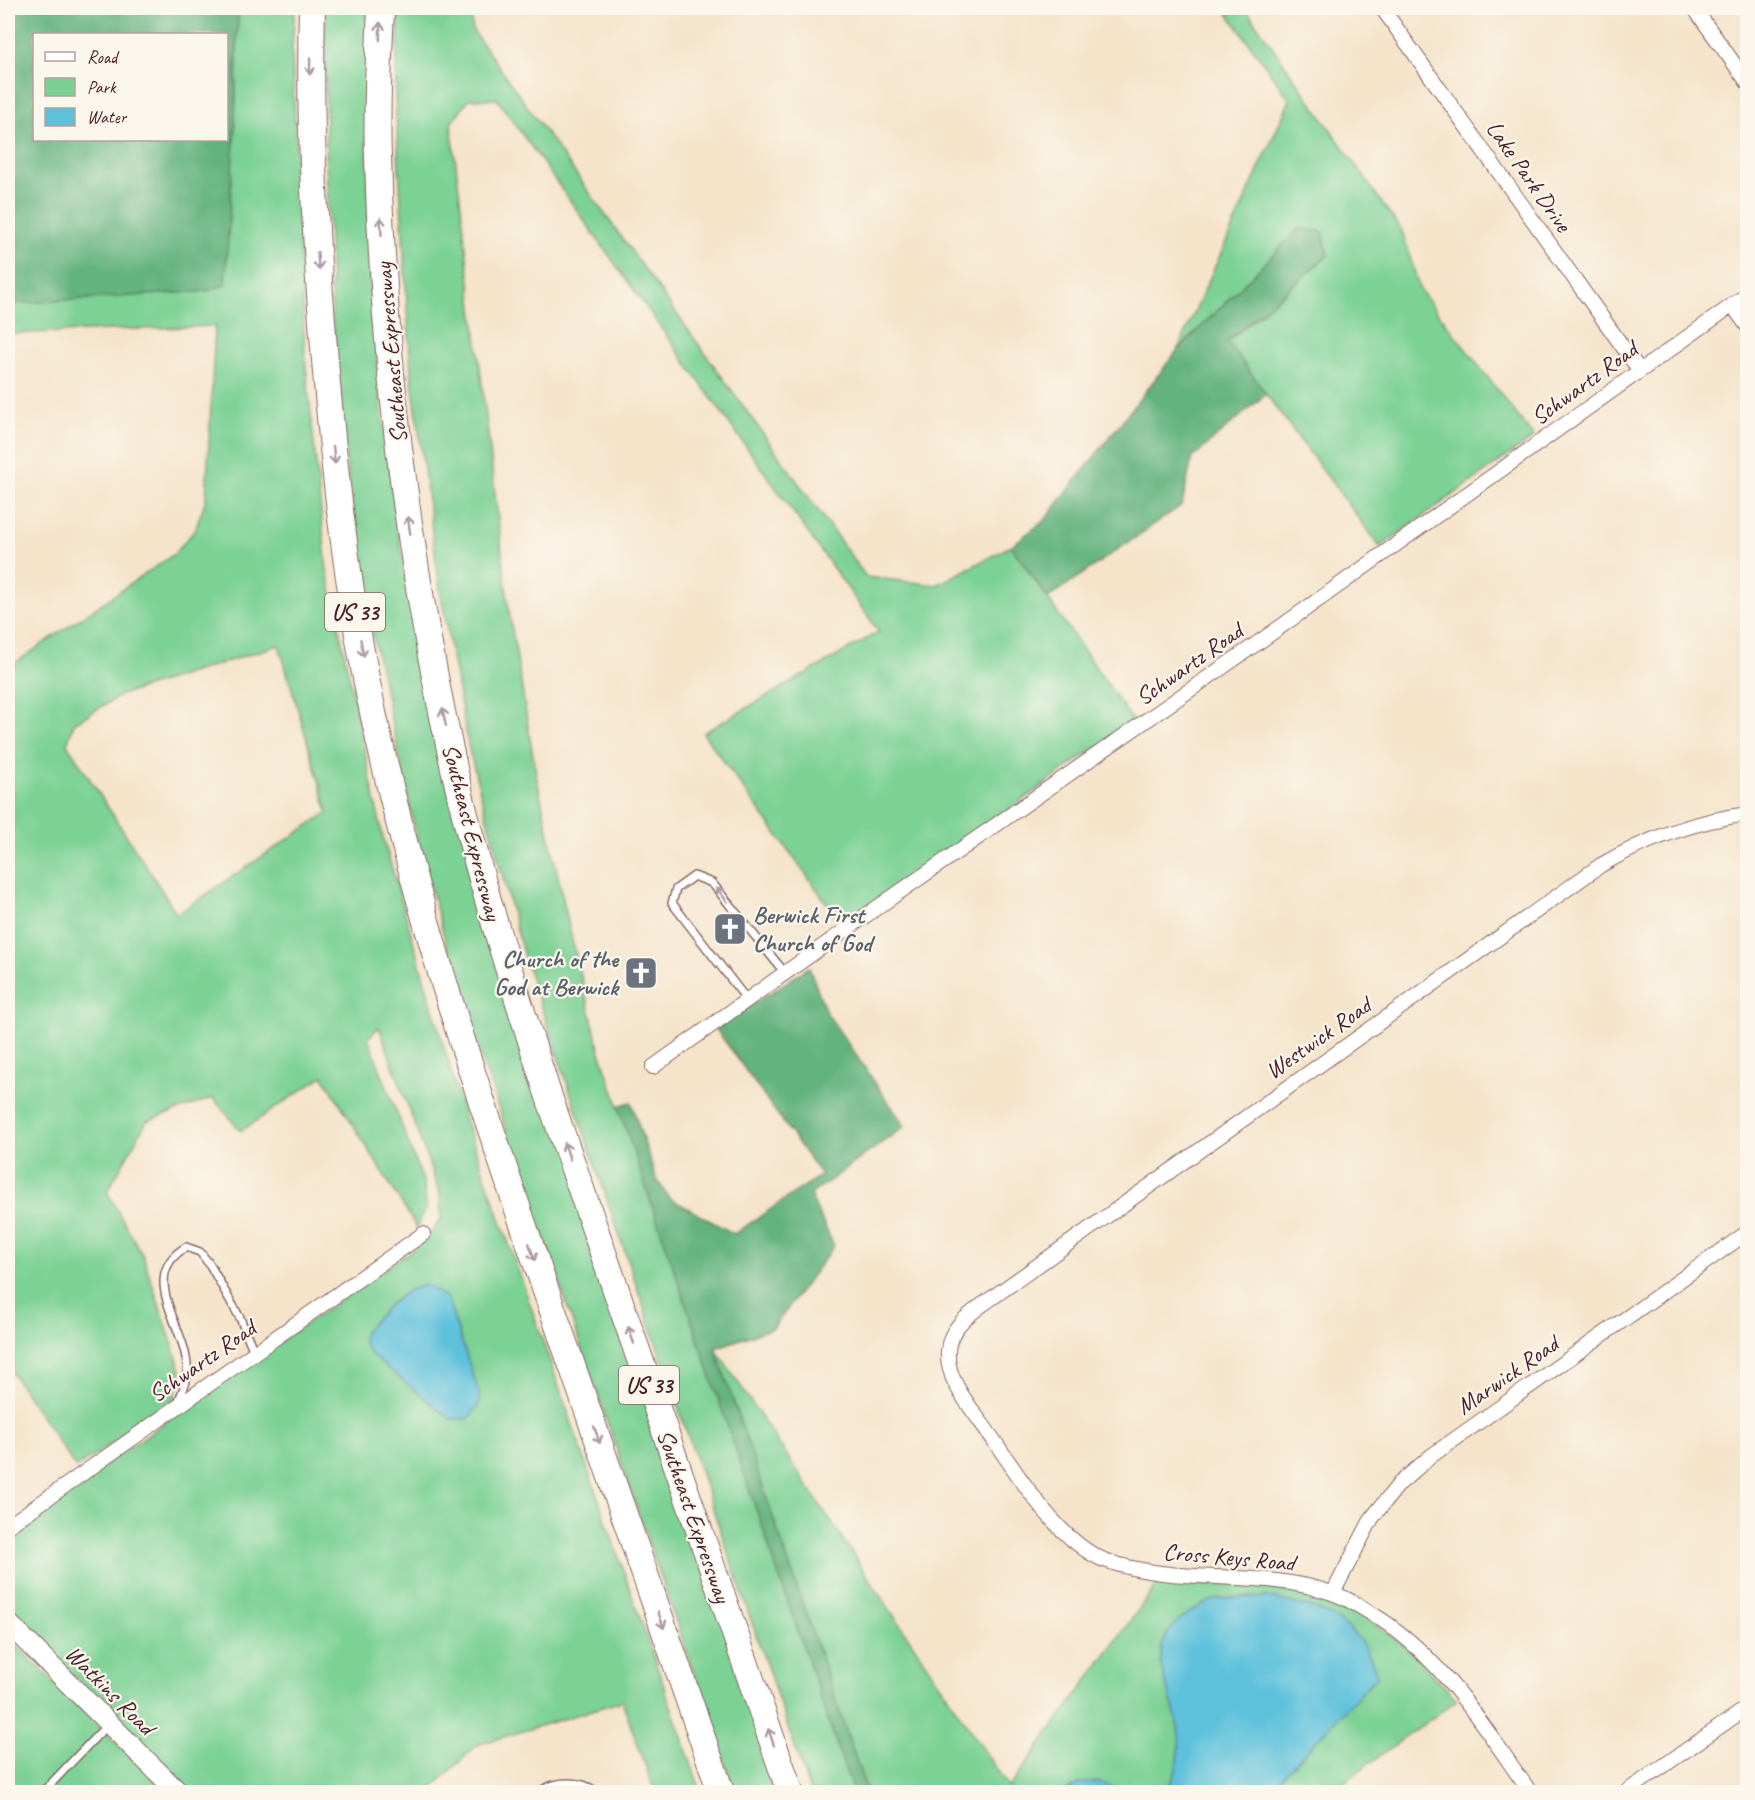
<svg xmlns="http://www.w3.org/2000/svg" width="1755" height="1800" font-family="Caveat,sans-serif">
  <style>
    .green { fill: #7bd194; stroke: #627860; stroke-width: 1.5; fill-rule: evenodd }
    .forest { fill: #64b37e; stroke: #576954; stroke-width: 1.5; fill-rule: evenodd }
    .water { fill: #5dc1db; stroke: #547083; stroke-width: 1.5 }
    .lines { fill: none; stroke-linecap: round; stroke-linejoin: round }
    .lane-casing { stroke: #866463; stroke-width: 10 }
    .street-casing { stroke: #866463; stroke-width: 16 }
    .secondary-casing { stroke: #866463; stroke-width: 22 }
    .highway-casing { stroke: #866463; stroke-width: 28 }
    .lane { stroke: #fff; stroke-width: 7 }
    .street { stroke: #fff; stroke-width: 14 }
    .secondary { stroke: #fff; stroke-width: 20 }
    .highway { stroke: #fff; stroke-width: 26 }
    .oneway { stroke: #ae9aa0 }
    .labels { text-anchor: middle; stroke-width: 4.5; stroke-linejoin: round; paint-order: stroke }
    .shield { fill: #fbf7ec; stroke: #7f6065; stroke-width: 1.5 }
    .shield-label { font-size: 22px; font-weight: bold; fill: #4a1f2b }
    .street-label { font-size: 24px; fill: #4a1f2b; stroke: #fbf7ec }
    .worship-label { font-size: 24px; font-weight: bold; fill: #5b616d; stroke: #fbf7ec; text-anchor: start }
  </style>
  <rect width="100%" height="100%" fill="#fbf7ec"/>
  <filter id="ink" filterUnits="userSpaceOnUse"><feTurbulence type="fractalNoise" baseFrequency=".0167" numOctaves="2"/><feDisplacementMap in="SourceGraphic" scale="12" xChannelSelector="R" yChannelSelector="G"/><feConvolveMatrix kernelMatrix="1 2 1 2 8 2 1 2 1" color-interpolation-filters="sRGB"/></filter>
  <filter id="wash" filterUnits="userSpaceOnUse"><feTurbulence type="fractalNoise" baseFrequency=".008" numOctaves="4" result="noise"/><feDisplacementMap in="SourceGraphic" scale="24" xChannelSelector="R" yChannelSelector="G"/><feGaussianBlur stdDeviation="1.35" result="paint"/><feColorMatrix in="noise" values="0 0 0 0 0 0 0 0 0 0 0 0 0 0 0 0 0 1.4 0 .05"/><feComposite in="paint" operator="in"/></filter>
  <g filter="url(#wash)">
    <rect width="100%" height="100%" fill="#f5e4ca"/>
    <path class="green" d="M238 8H295L292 51 305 357 327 570 382 834 464 1116 701 1792H655L622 1701 477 1745 428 1792H192L8 1611V1532L425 1241 441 1219 440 1194 379 1027 368 1038 424 1184 426 1208 417 1228 323 1076 241 1131 213 1098 147 1121 107 1192 143 1256 181 1370 173 1402 76 1468 8 1367V668L174 554 195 530 206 499 215 326 8 334V304L207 291 224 285 235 125ZM279 645 328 812 177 914 67 744 74 723 121 695Z
      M325 8H367C367 129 367 251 378 372 388 475 405 576 423 678L778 1792H735L463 1005 415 831 373 635 348 478 332 314 326 159Z
      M399 8H470L473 31 866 577 937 585 1011 546 1133 721 844 927 703 733 879 632 497 99H469L451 123 509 611 537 780 572 940 600 1052 853 1792H810L524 957 469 750 440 590 411 372 395 99Z
      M1224 8H1245L1402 231 1420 290 1534 437 1380 547 1227 342 1328 256 1323 232 1300 228 1177 351 1290 100Z
      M715 1348 1009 1788 1158 1583C1213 1585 1270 1583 1323 1599 1377 1615 1420 1659 1457 1700L1330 1792H867Z
      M8 1635 22 1651 167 1792H8Z"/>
    <path class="forest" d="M8 8H238L235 125 225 285 207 291 8 304ZM34 34H226V140H34Z
      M1300 228 1323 232 1328 255 1227 341 1266 394 1192 458 1182 505 1048 598 1011 546 1045 520 1177 351Z
      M809 967 826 1012 905 1126 810 1195 834 1246 773 1328 715 1348 867 1792H853L618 1106 631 1102 656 1178 669 1198 734 1234 821 1175 716 1029Z"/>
    <path class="water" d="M426 1285 447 1298 479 1393V1405L468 1419H451L372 1356 363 1343 364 1332 389 1305 409 1290Z
      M1265 1597C1318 1607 1360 1617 1377 1676L1268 1792H1165C1178 1774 1182 1749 1178 1727 1171 1684 1139 1648 1186 1615 1194 1610 1205 1602 1214 1600 1230 1597 1248 1598 1265 1597Z
      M1100 1782 1120 1792H1064L1080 1783Z"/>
  </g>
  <g filter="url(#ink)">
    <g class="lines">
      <defs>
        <path id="lane" d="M747 1000 672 903 676 889 694 876 712 883 785 973
          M177 1405C180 1396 187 1384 187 1374 191 1330 134 1278 186 1247L200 1252 210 1265 240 1318 254 1352
          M43 1792 108 1724
          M540 1792C555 1780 582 1780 596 1792"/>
        <path id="street" d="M1382 8 1640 371
          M1694 8 1748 83
          M1732 305 1748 327
          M653 1067 875 909 1269 635 1748 294
          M8 1526 423 1234
          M1333 1593 1372 1518 1399 1484 1431 1456 1748 1232
          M1530 1792C1484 1727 1440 1653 1369 1612 1358 1605 1345 1597 1332 1593 1261 1568 1180 1587 1104 1560 1089 1554 1072 1540 1060 1528 1035 1502 1015 1471 995 1442 982 1423 967 1405 956 1385 951 1375 947 1363 948 1351 949 1329 966 1317 982 1305L1601 865C1648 838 1694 821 1748 814
          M1626 1792 1748 1707"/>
        <path id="secondary" d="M8 1623 178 1792"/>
        <path id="highway" d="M312 8C309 113 314 217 322 322 332 455 346 587 374 717 420 929 491 1133 562 1337 616 1489 668 1641 721 1792
          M381 8C379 57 376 107 378 157 383 365 410 574 456 777 480 883 514 987 547 1091L790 1792"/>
      </defs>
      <use href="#lane" class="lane-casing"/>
      <use href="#street" class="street-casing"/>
      <use href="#secondary" class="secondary-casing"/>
      <use href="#highway" class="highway-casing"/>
      <use href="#lane" class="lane"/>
      <use href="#street" class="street"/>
      <use href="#secondary" class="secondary"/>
      <use href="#highway" class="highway"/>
    </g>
    <defs><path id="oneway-shaft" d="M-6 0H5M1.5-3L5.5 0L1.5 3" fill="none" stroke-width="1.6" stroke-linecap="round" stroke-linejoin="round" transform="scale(1.5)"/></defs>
    <g class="oneway">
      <use href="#oneway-shaft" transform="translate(380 31) rotate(-89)"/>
      <use href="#oneway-shaft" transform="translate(310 66) rotate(91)"/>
      <use href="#oneway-shaft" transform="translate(381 226) rotate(-93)"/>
      <use href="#oneway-shaft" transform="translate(318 261) rotate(86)"/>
      <use href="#oneway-shaft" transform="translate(334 455) rotate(84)"/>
      <use href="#oneway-shaft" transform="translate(409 525) rotate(-98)"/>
      <use href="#oneway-shaft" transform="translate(362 648) rotate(80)"/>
      <use href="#oneway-shaft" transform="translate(444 717) rotate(-102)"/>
      <use href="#oneway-shaft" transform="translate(722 895) rotate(-129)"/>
      <use href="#oneway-shaft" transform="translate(567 1151) rotate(-109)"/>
      <use href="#oneway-shaft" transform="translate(532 1252) rotate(71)"/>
      <use href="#oneway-shaft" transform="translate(631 1335) rotate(-109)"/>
      <use href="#oneway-shaft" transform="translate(597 1435) rotate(71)"/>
      <use href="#oneway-shaft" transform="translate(661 1620) rotate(71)"/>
      <use href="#oneway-shaft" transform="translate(771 1737) rotate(-109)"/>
    </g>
  </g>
  <defs>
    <symbol id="church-square" viewBox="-11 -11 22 22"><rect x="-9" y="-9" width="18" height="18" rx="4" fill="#6b7280" stroke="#fbf7ec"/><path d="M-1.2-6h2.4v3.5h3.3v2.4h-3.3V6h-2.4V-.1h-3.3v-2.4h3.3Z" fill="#fff"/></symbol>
  </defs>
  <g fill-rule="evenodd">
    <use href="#church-square" x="711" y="910" width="38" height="38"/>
    <use href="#church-square" x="622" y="954" width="38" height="38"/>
  </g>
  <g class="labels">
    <g class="shield">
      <rect x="325" y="593" width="60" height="38" rx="4.5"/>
      <rect x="619" y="1366" width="60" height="38" rx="4.5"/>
    </g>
    <g class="shield-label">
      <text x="355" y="620">US 33</text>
      <text x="649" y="1393">US 33</text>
    </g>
    <g class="street-label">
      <text transform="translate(1529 176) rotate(55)" y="8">Lake Park Drive</text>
      <text transform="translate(391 353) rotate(-95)" y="8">Southeast Expressway</text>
      <text transform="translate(1584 383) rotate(-36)" y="8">Schwartz Road</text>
      <text transform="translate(1189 664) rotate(-35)" y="8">Schwartz Road</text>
      <text transform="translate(472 832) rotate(76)" y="8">Southeast Expressway</text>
      <text transform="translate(1318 1038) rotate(-35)" y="8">Westwick Road</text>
      <text transform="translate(202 1361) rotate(-35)" y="8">Schwartz Road</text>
      <text transform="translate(1507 1375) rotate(-35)" y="8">Marwick Road</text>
      <text transform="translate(694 1516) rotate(71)" y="8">Southeast Expressway</text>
      <text transform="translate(1229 1557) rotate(5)" y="8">Cross Keys Road</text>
      <text transform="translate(110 1690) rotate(45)" y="8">Watkins Road</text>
    </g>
    <g class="worship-label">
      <text x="753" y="923">Berwick First<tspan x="753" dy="28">Church of God</tspan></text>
      <text x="618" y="967" text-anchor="end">Church of the<tspan x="618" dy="28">God at Berwick</tspan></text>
    </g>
  </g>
  <rect width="1755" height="1800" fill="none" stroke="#fbf7ec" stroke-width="30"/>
  <rect x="33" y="33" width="195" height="108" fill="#fbf7ec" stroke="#b4a19f" stroke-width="1.5"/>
  <rect x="45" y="52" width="30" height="9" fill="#ffffff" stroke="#b4a19f" stroke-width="1.5"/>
  <text x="87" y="63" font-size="18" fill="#4a1f2b">Road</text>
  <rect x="45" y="78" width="30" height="18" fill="#7bd194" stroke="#b4a19f" stroke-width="1.5"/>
  <text x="87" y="93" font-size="18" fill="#4a1f2b">Park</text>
  <rect x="45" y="108" width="30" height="18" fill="#5dc1db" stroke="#b4a19f" stroke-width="1.5"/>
  <text x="87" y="123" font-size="18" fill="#4a1f2b">Water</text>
</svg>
